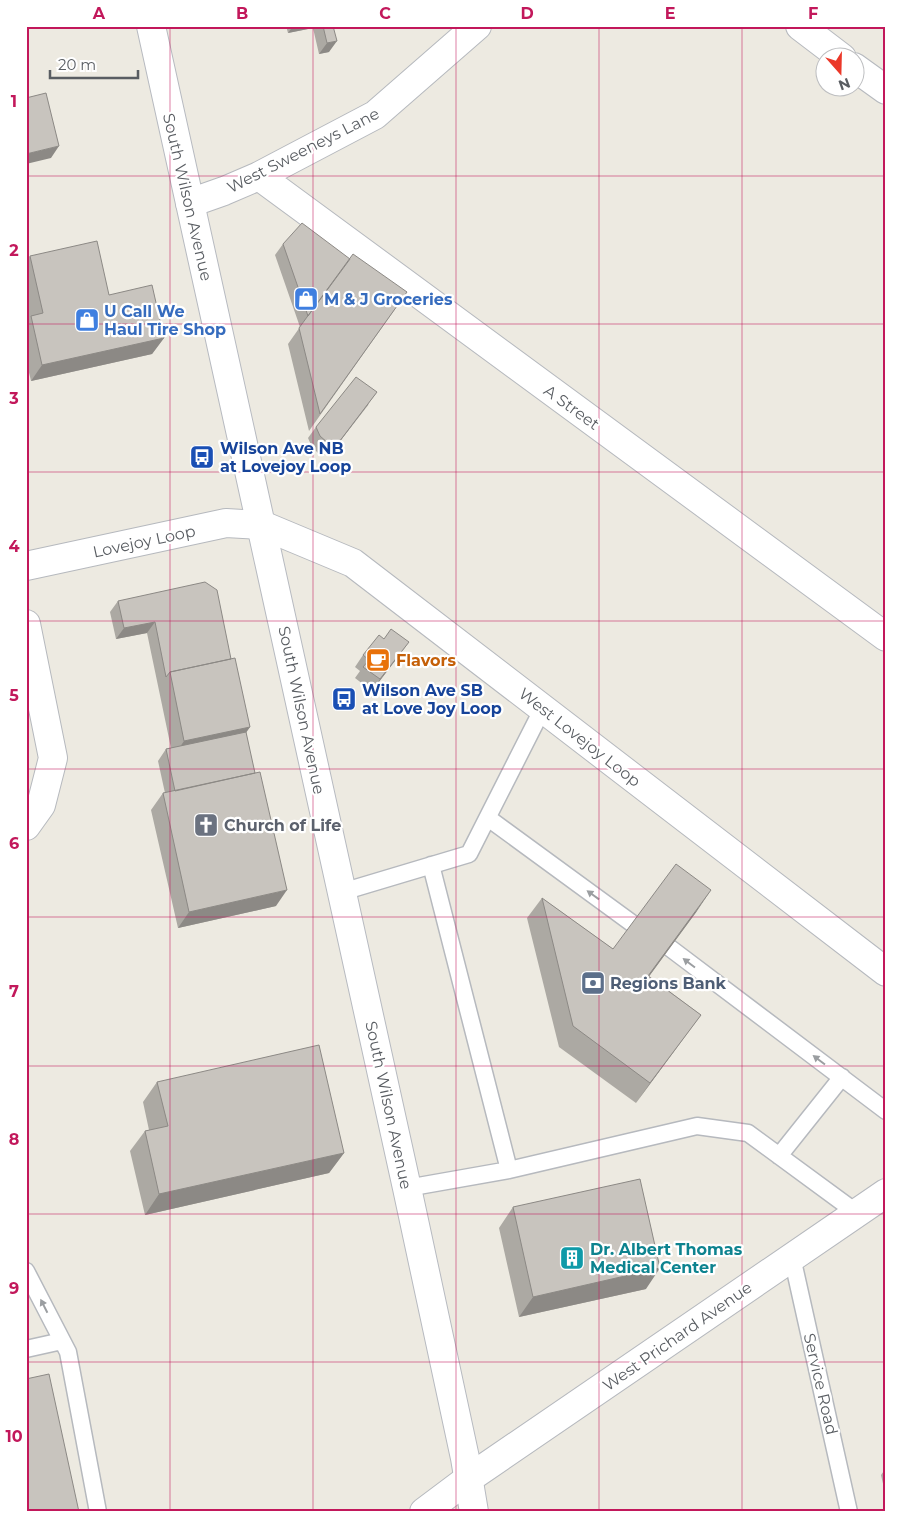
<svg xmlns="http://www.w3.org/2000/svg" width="912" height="1538" font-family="Montserrat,sans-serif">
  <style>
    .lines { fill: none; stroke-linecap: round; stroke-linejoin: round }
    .service-casing { stroke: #b6b9be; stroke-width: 19 }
    .minor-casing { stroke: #b6b9be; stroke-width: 30 }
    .tertiary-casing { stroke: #b6b9be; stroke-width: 30 }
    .secondary-casing { stroke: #b7bac0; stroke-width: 30 }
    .service { stroke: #fff; stroke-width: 16 }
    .minor { stroke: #fff; stroke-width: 28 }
    .tertiary { stroke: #fff; stroke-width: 28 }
    .secondary { stroke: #fff; stroke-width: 28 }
    .wall { fill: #aca9a3 }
    .shaded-wall { fill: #8c8985 }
    .building { fill: #c8c4be; stroke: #8c8985 }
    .oneway { fill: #9b9ea1 }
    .grid { fill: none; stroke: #c2185b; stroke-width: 1; stroke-opacity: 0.55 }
    .labels { text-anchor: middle; stroke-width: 4.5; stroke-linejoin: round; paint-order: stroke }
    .street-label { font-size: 16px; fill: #595d62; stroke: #fff }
    .shop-label { font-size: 16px; font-weight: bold; fill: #366cbe; stroke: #fff; text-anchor: start }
    .transit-label { font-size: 16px; font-weight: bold; fill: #164399; stroke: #fff; text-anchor: start }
    .food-label { font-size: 16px; font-weight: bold; fill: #c56008; stroke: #fff; text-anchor: start }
    .worship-label { font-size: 16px; font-weight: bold; fill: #5b616d; stroke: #fff; text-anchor: start }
    .service-label { font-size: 16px; font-weight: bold; fill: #4e5e75; stroke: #fff; text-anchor: start }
    .culture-label { font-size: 16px; font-weight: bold; fill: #0d838f; stroke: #fff; text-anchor: start }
    .neatline { fill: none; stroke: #c2185b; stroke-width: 2 }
    .grid-label { font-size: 16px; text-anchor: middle; font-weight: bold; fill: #c2185b }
  </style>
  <rect width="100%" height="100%" fill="#edeae1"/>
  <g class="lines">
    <defs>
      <path id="service" d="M488 818 633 924
        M431 865 509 1170
        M342 892 469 854 543 708
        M670 948 886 1111
        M779 1156 842 1077
        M407 1188 509 1170 697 1126 748 1133 857 1213
        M792 1257 849 1512
        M26 1271 68 1352 98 1512
        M26 1349 62 1341"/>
      <path id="minor" d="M800 26 842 58
        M854 67 886 90
        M259 176 886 637
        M190 203 224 191 259 176 375 115 477 26
        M26 566 226 523 262 525 353 563 886 972
        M26 624 53 758 41 805 26 826"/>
      <path id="tertiary" d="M424 1512 468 1479 886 1193"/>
      <path id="secondary" d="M151 26 407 1188 465 1458 474 1512"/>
    </defs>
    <use href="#service" class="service-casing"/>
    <use href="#minor" class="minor-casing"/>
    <use href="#tertiary" class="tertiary-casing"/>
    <use href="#secondary" class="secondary-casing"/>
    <use href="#service" class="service"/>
    <use href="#minor" class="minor"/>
    <use href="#tertiary" class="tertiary"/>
    <use href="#secondary" class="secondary"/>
  </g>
  <path class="wall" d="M286 26H333L329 52 319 54 313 28 288 33Z
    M283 244 350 259 407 292 309 431 288 344 300 327 275 255Z
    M30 256 109 295 164 338 152 354 31 381 26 360V323L29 319 26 305V261Z
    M369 404 331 453 320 455 312 447 308 438 316 427Z
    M118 601 231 659 250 727 246 732 276 906 178 928 151 810 163 793H165L158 761 166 749 171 748 147 633 116 639 110 612Z
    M401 653 372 691 355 678 360 671 355 667 363 655Z
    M542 898 613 949 697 911 649 976 701 1015 636 1103 559 1047 527 918Z
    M157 1082 344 1153 329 1173 145 1215 130 1151 145 1131 149 1130 143 1102Z
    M513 1207 646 1289 519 1317 499 1228Z
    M886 1468V1497L881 1475Z"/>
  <path class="shaded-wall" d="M293 26H314L313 28 288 33Z
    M337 41 329 52 319 54 327 43Z
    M59 146 51 158 26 164V154Z
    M164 338 152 354 31 381 42 365Z
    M377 392 331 453 320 455 328 443Z
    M155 622 147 633 116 639 124 628Z
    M409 642 401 653 372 691 380 679Z
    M250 727 239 743 173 757 184 741Z
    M287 890 276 906 178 928 189 912Z
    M711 890 697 911 634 997 648 976Z
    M701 1015 686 1035 636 1103 650 1083Z
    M344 1153 329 1173 145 1215 159 1194Z
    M660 1268 646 1289 519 1317 533 1297Z"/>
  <path class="building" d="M323 26H333L337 41 327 43Z
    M46 93 59 146 26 154V98Z
    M302 223 350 259 308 316 283 244Z
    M97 241 109 295 152 285 164 338 42 365 31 316 43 313 30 256Z
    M353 254 407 292 320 414 299 328Z
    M356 377 377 392 339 442 328 443 320 436 316 427Z
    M205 582 217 590 231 659 170 672 166 677 155 622 124 628 118 601Z
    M391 629 409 642 380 679 363 667 369 660 363 655 379 635 384 639Z
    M235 658 250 727 184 741 170 672Z
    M246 732 255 773 175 791 166 749Z
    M260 772 287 890 189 912 163 793Z
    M676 864 711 890 648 976 701 1015 650 1083 573 1026 542 898 613 949Z
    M319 1045 344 1153 159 1194 145 1131 168 1126 157 1082Z
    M640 1179 660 1268 533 1297 513 1207Z
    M49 1374 79 1512H26V1379Z"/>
  <defs><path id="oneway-solid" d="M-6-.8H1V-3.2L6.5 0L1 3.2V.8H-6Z" transform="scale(1.25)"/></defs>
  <g class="oneway">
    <use href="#oneway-solid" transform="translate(593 895) rotate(-144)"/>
    <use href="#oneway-solid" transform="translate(689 963) rotate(-143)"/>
    <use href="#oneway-solid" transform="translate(819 1060) rotate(-143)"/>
    <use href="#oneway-solid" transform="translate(44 1306) rotate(-117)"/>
  </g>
  <path class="grid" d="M170 26V1512M313 26V1512M456 26V1512M599 26V1512M742 26V1512M26 176H886M26 324H886M26 472H886M26 621H886M26 769H886M26 917H886M26 1066H886M26 1214H886M26 1362H886"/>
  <defs>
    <symbol id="shop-square" viewBox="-11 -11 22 22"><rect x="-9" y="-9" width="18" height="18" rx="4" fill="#3f7fe0" stroke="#fff"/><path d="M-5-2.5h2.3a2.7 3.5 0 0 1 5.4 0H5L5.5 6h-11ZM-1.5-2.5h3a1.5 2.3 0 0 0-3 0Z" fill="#fff"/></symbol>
    <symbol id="bus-square" viewBox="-11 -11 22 22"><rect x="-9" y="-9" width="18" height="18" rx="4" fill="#1a4fb4" stroke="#fff"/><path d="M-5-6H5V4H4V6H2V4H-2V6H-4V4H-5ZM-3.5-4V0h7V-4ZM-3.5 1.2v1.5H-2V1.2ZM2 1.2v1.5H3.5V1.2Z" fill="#fff"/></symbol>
    <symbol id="cafe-square" viewBox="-11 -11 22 22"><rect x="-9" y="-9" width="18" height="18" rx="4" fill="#e8710a" stroke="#fff"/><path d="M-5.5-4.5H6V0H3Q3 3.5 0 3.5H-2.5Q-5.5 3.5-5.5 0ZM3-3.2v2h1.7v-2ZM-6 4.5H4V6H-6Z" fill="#fff"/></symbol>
    <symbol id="church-square" viewBox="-11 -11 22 22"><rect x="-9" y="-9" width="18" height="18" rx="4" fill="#6b7280" stroke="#fff"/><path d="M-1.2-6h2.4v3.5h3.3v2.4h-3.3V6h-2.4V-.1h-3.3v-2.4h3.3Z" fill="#fff"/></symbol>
    <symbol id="bank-square" viewBox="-11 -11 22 22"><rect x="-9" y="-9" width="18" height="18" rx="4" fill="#5c6f8a" stroke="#fff"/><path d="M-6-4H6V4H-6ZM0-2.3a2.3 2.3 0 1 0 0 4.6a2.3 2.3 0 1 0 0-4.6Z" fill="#fff"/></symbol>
    <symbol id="building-square" viewBox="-11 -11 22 22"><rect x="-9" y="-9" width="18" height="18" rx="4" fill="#0f9aa8" stroke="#fff"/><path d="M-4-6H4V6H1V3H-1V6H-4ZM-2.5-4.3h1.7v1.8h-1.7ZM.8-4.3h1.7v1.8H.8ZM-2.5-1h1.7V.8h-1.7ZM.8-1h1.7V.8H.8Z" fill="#fff"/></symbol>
  </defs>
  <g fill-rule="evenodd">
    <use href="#shop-square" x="292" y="285" width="28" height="28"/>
    <use href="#shop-square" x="73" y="306" width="28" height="28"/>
    <use href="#bus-square" x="188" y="443" width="28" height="28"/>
    <use href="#cafe-square" x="364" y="646" width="28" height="28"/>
    <use href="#bus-square" x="330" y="685" width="28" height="28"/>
    <use href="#church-square" x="192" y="811" width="28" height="28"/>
    <use href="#bank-square" x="579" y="969" width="28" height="28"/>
    <use href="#building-square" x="558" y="1244" width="28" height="28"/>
  </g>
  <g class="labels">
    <g class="street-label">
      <text transform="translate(303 150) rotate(-27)" y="6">West Sweeneys Lane</text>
      <text transform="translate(188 197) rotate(77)" y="6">South Wilson Avenue</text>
      <text transform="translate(572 407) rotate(36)" y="6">A Street</text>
      <text transform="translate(144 541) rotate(-12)" y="6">Lovejoy Loop</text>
      <text transform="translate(302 710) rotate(78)" y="6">South Wilson Avenue</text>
      <text transform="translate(580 737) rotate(38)" y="6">West Lovejoy Loop</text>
      <text transform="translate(389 1105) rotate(78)" y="6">South Wilson Avenue</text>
      <text transform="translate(677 1336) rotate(-35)" y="6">West Prichard Avenue</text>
      <text transform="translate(821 1384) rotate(77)" y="6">Service Road</text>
    </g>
    <g class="shop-label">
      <text x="324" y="305">M &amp; J Groceries</text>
      <text x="104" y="317">U Call We<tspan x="104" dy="18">Haul Tire Shop</tspan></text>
    </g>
    <g class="transit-label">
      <text x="220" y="454">Wilson Ave NB<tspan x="220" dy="18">at Lovejoy Loop</tspan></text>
      <text x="362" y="696">Wilson Ave SB<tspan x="362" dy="18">at Love Joy Loop</tspan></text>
    </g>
    <g class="food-label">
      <text x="396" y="666">Flavors</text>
    </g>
    <g class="worship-label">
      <text x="224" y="831">Church of Life</text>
    </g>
    <g class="service-label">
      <text x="610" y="989">Regions Bank</text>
    </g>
    <g class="culture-label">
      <text x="590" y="1255">Dr. Albert Thomas<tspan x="590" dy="18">Medical Center</tspan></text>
    </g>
  </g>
  <rect width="912" height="1538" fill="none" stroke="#ffffff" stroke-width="55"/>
  <g transform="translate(840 72) rotate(160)"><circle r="24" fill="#ffffff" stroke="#bdbec0"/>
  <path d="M0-4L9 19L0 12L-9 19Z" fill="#eb3829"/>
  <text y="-8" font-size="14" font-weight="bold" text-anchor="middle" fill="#595d62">N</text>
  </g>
  <path d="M50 70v8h88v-8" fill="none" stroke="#595d62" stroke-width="2.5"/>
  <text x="58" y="70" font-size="15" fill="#595d62" stroke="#ffffff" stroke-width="4" paint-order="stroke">20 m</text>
  <rect x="28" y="28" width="856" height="1482" class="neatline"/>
  <g class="grid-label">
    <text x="99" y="19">A</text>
    <text x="242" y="19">B</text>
    <text x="385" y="19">C</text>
    <text x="527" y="19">D</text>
    <text x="670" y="19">E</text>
    <text x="813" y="19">F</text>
    <text x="14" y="107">1</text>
    <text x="14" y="256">2</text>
    <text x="14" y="404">3</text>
    <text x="14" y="552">4</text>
    <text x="14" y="701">5</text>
    <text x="14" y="849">6</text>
    <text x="14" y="997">7</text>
    <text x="14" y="1145">8</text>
    <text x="14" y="1294">9</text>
    <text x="14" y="1442">10</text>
  </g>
</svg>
